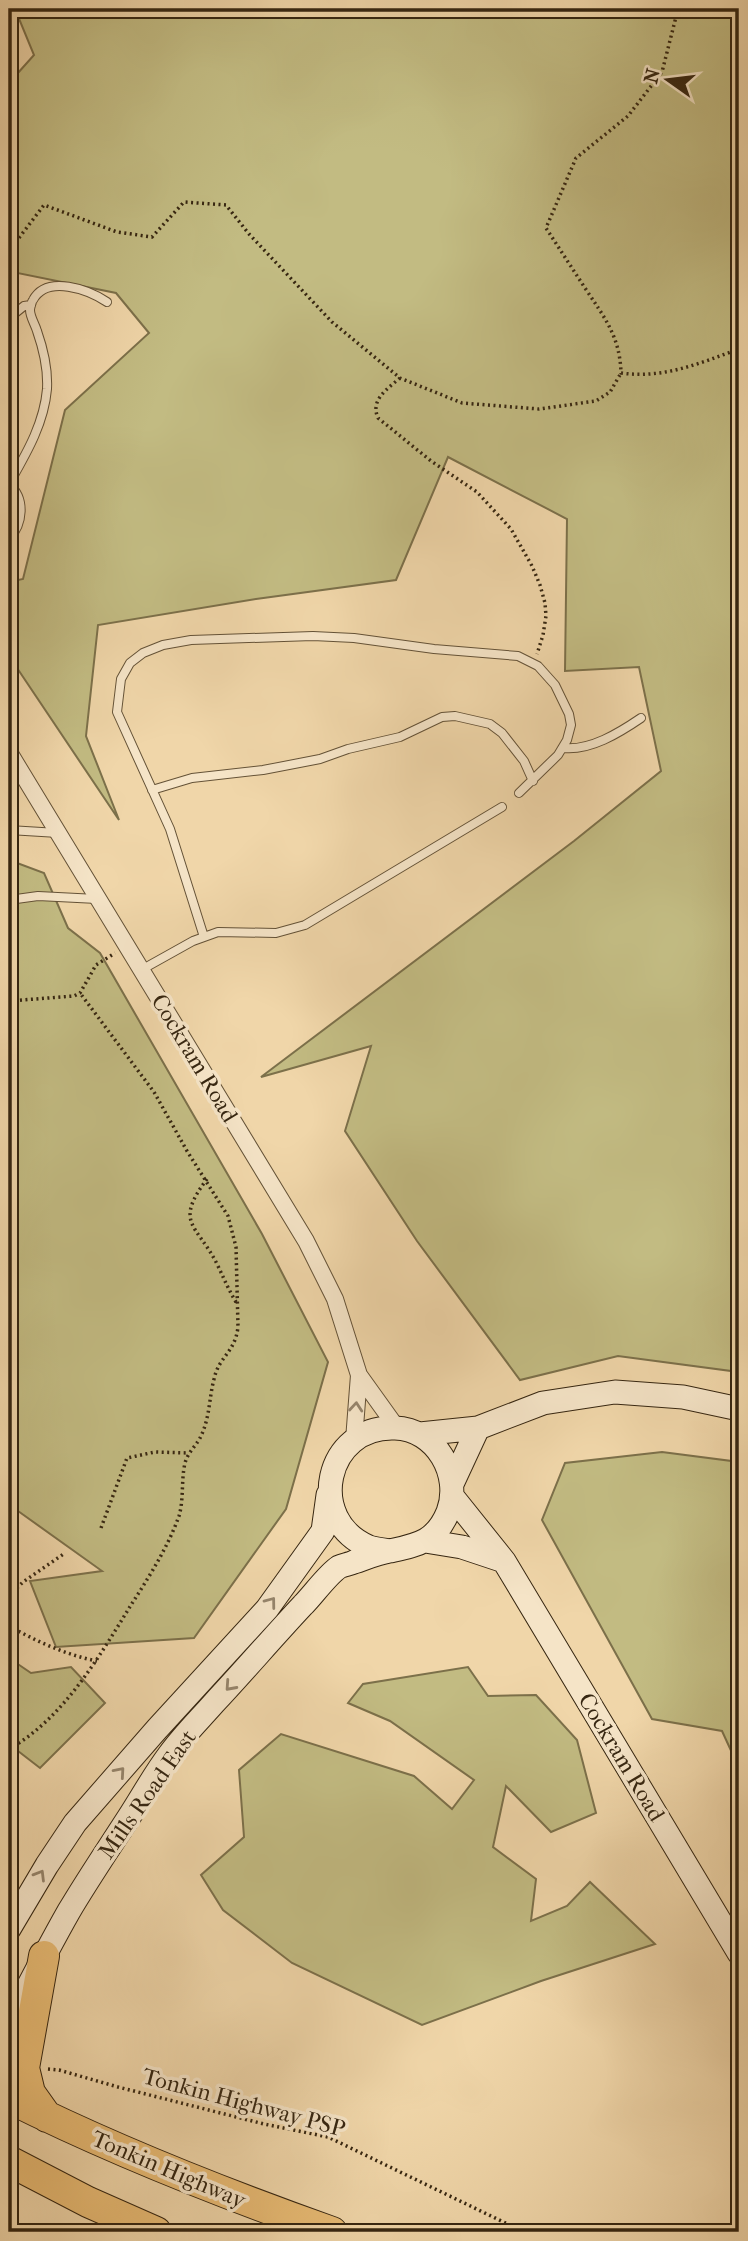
<svg xmlns="http://www.w3.org/2000/svg" width="748" height="2241" font-family="'IM FELL French Canon',serif">
  <style>
    .green { fill: #c2bb82; stroke: #7c704a; stroke-width: 2 }
    .lines { fill: none; stroke-linecap: round; stroke-linejoin: round }
    .lane-casing { stroke: #645237; stroke-width: 10 }
    .street-casing { stroke: #645237; stroke-width: 18 }
    .secondary-casing { stroke: #362611; stroke-width: 25 }
    .highway-casing { stroke: #362611; stroke-width: 32 }
    .path { stroke: #362611; stroke-width: 3.5; stroke-dasharray: 2 3.5; stroke-linecap: butt }
    .lane { stroke: #f5e4c7; stroke-width: 8 }
    .street { stroke: #f5e4c7; stroke-width: 16 }
    .secondary { stroke: #f5e4c7; stroke-width: 23 }
    .highway { stroke: #e8bb74; stroke-width: 30 }
    .oneway { stroke: #96856c }
    .labels { text-anchor: middle; stroke-width: 7; stroke-linejoin: round; paint-order: stroke }
    .street-label { font-size: 23px; fill: #362611; stroke: #f5e4c7 }
  </style>
  <rect width="100%" height="100%" fill="#f0d6a9"/>
  <filter id="stains"><feTurbulence type="fractalNoise" baseFrequency=".00286" numOctaves="4"/><feColorMatrix values="0 0 0 0 .2 0 0 0 0 .09 0 0 0 0 .02 0 0 0 .5 -.17"/></filter>
  <radialGradient id="worn" r=".72"><stop offset=".6" stop-color="#630" stop-opacity="0"/><stop offset="1" stop-color="#630" stop-opacity=".3"/></radialGradient>
  <path class="green" d="M15 9H739V1372L618 1356 520 1380 417 1241 345 1131 371 1046 261 1077 574 841 661 771 639 667 565 671 567 519 448 457 396 580 256 599 98 625 86 736 119 820 9 656V582L23 579 65 410 149 333 116 293 13 272 9 279V83L34 55Z
    M9 860 44 873 68 928 100 953 262 1234 328 1362 286 1509 194 1638 56 1647 30 1581 102 1571 11 1506 9 1499Z
    M662 1452 739 1462V1768L722 1731 652 1719 542 1520 565 1463Z
    M9 1658 31 1673 71 1667 105 1703 40 1768 9 1744Z
    M468 1667 488 1696 536 1695 577 1740 596 1813 551 1832 506 1786 493 1847 536 1879 531 1921 567 1906 590 1882 655 1944 541 1981 422 2025 292 1963 223 1910 201 1875 244 1837 239 1770 281 1734 414 1776 452 1809 474 1780 390 1721 348 1703 363 1684Z"/>
  <g class="lines">
    <defs>
      <path id="lane" d="M9 318 24 306 31 305
        M9 484C26 454 44 424 47 389 48 370 43 348 37 331 35 324 30 317 30 310 30 308 32 301 33 300 47 274 89 290 107 302
        M9 484C26 499 23 524 9 539
        M563 748C590 751 619 733 641 718
        M152 790 192 778 263 770 320 759 348 749 400 737 442 717 455 716 490 724 502 733 524 761 533 781
        M9 830 58 833
        M9 900 38 896 97 899
        M204 937 170 829 117 712 121 679 130 663 143 653 163 645 191 640 313 636 354 638 434 649 518 656 538 666 555 685 569 714 571 725 567 740 558 755 519 793
        M141 970 193 941 218 932 276 933 305 925 502 807"/>
      <path id="street" d="M9 752 306 1241 335 1299 359 1375 397 1428
        M354 1440 359 1375"/>
      <path id="secondary" d="M420 1434 478 1428 543 1403 615 1392 683 1397 739 1409
        M452 1484 478 1428
        M452 1496 504 1561 739 1953
        M425 1541 462 1547 504 1561
        M9 1929 47 1865 75 1823 157 1729 267 1609 323 1531 328 1495
        M9 2023C29 1985 48 1948 69 1911 88 1879 109 1848 129 1817 142 1797 154 1775 169 1755 182 1737 199 1720 214 1703 244 1671 273 1637 303 1605 313 1595 328 1574 339 1567 343 1565 350 1564 354 1562 366 1558 378 1553 390 1551 417 1545 436 1542 448 1512 462 1475 436 1429 395 1428 325 1425 305 1520 369 1547 375 1549 383 1550 390 1551"/>
      <path id="highway" d="M44 1956 24 2068 30 2093 47 2117
        M9 2098C113 2150 222 2193 332 2232
        M9 2161 88 2202 156 2232"/>
    </defs>
    <use href="#lane" class="lane-casing"/>
    <use href="#street" class="street-casing"/>
    <use href="#secondary" class="secondary-casing"/>
    <use href="#highway" class="highway-casing"/>
    <path class="path" d="M678 9 662 72 628 116 576 158 546 228C559 248 572 268 585 288 604 317 620 336 621 373 664 379 700 363 739 349
      M9 251 44 205 117 232 152 237 184 202 226 205 249 234 332 322 400 378 462 403 539 409 596 401 610 392 621 373
      M400 378C387 389 370 400 378 418L431 461 477 492 511 529 532 566 540 585 545 603 546 616 543 635 537 654
      M9 1001 74 996 80 993 96 965 115 953
      M207 1179C174 1223 196 1224 216 1262 223 1276 228 1289 236 1302
      M101 1528 127 1458 155 1452 189 1453
      M9 1596 23 1582 65 1553
      M9 1626C36 1641 66 1655 97 1661
      M9 1749C63 1719 99 1657 131 1605 149 1577 168 1547 179 1516 184 1499 181 1480 185 1463 188 1452 197 1445 201 1436 210 1417 209 1398 214 1379 219 1356 235 1353 238 1327L236 1247 228 1216 187 1151 154 1092 80 993
      M48 2069 59 2070 118 2087 264 2124 328 2137 524 2232"/>
    <use href="#lane" class="lane"/>
    <use href="#street" class="street"/>
    <use href="#secondary" class="secondary"/>
    <use href="#highway" class="highway"/>
  </g>
  <defs><path id="oneway-chevron" d="M-2-3.5L2.5 0L-2 3.5" fill="none" stroke-width="1.6" stroke-linecap="round" stroke-linejoin="round" transform="scale(1.75)"/></defs>
  <g class="oneway">
    <use href="#oneway-chevron" transform="translate(356 1407) rotate(-85)"/>
    <use href="#oneway-chevron" transform="translate(271 1602) rotate(-53)"/>
    <use href="#oneway-chevron" transform="translate(230 1686) rotate(132)"/>
    <use href="#oneway-chevron" transform="translate(120 1772) rotate(-49)"/>
    <use href="#oneway-chevron" transform="translate(40 1875) rotate(-59)"/>
  </g>
  <g class="labels">
    <g class="street-label">
      <text transform="translate(195 1058) rotate(59)" y="8">Cockram Road</text>
      <text transform="translate(622 1757) rotate(59)" y="8">Cockram Road</text>
      <text transform="translate(147 1794) rotate(-55)" y="8">Mills Road East</text>
      <text transform="translate(244 2102) rotate(15)" y="8">Tonkin Highway PSP</text>
      <text transform="translate(169 2169) rotate(23)" y="8">Tonkin Highway</text>
    </g>
  </g>
  <rect width="748" height="2241" fill="none" stroke="#f0d6a9" stroke-width="35"/>
  <rect x="10" y="10" width="727" height="2220" fill="none" stroke="#362611" stroke-width="3.5"/>
  <rect x="18" y="18" width="713" height="2206" fill="none" stroke="#362611" stroke-width="2"/>
  <g transform="translate(668 80) rotate(284)" stroke="#f5e4c7" stroke-width="5" paint-order="stroke">
  <path d="M0-5L12 26L0 18L-12 26Z" fill="#362611"/>
  <text y="-10" font-size="19" font-weight="bold" text-anchor="middle" fill="#362611">N</text>
  </g>
  <rect width="100%" height="100%" filter="url(#stains)"/>
  <rect width="100%" height="100%" fill="url(#worn)"/>
</svg>
